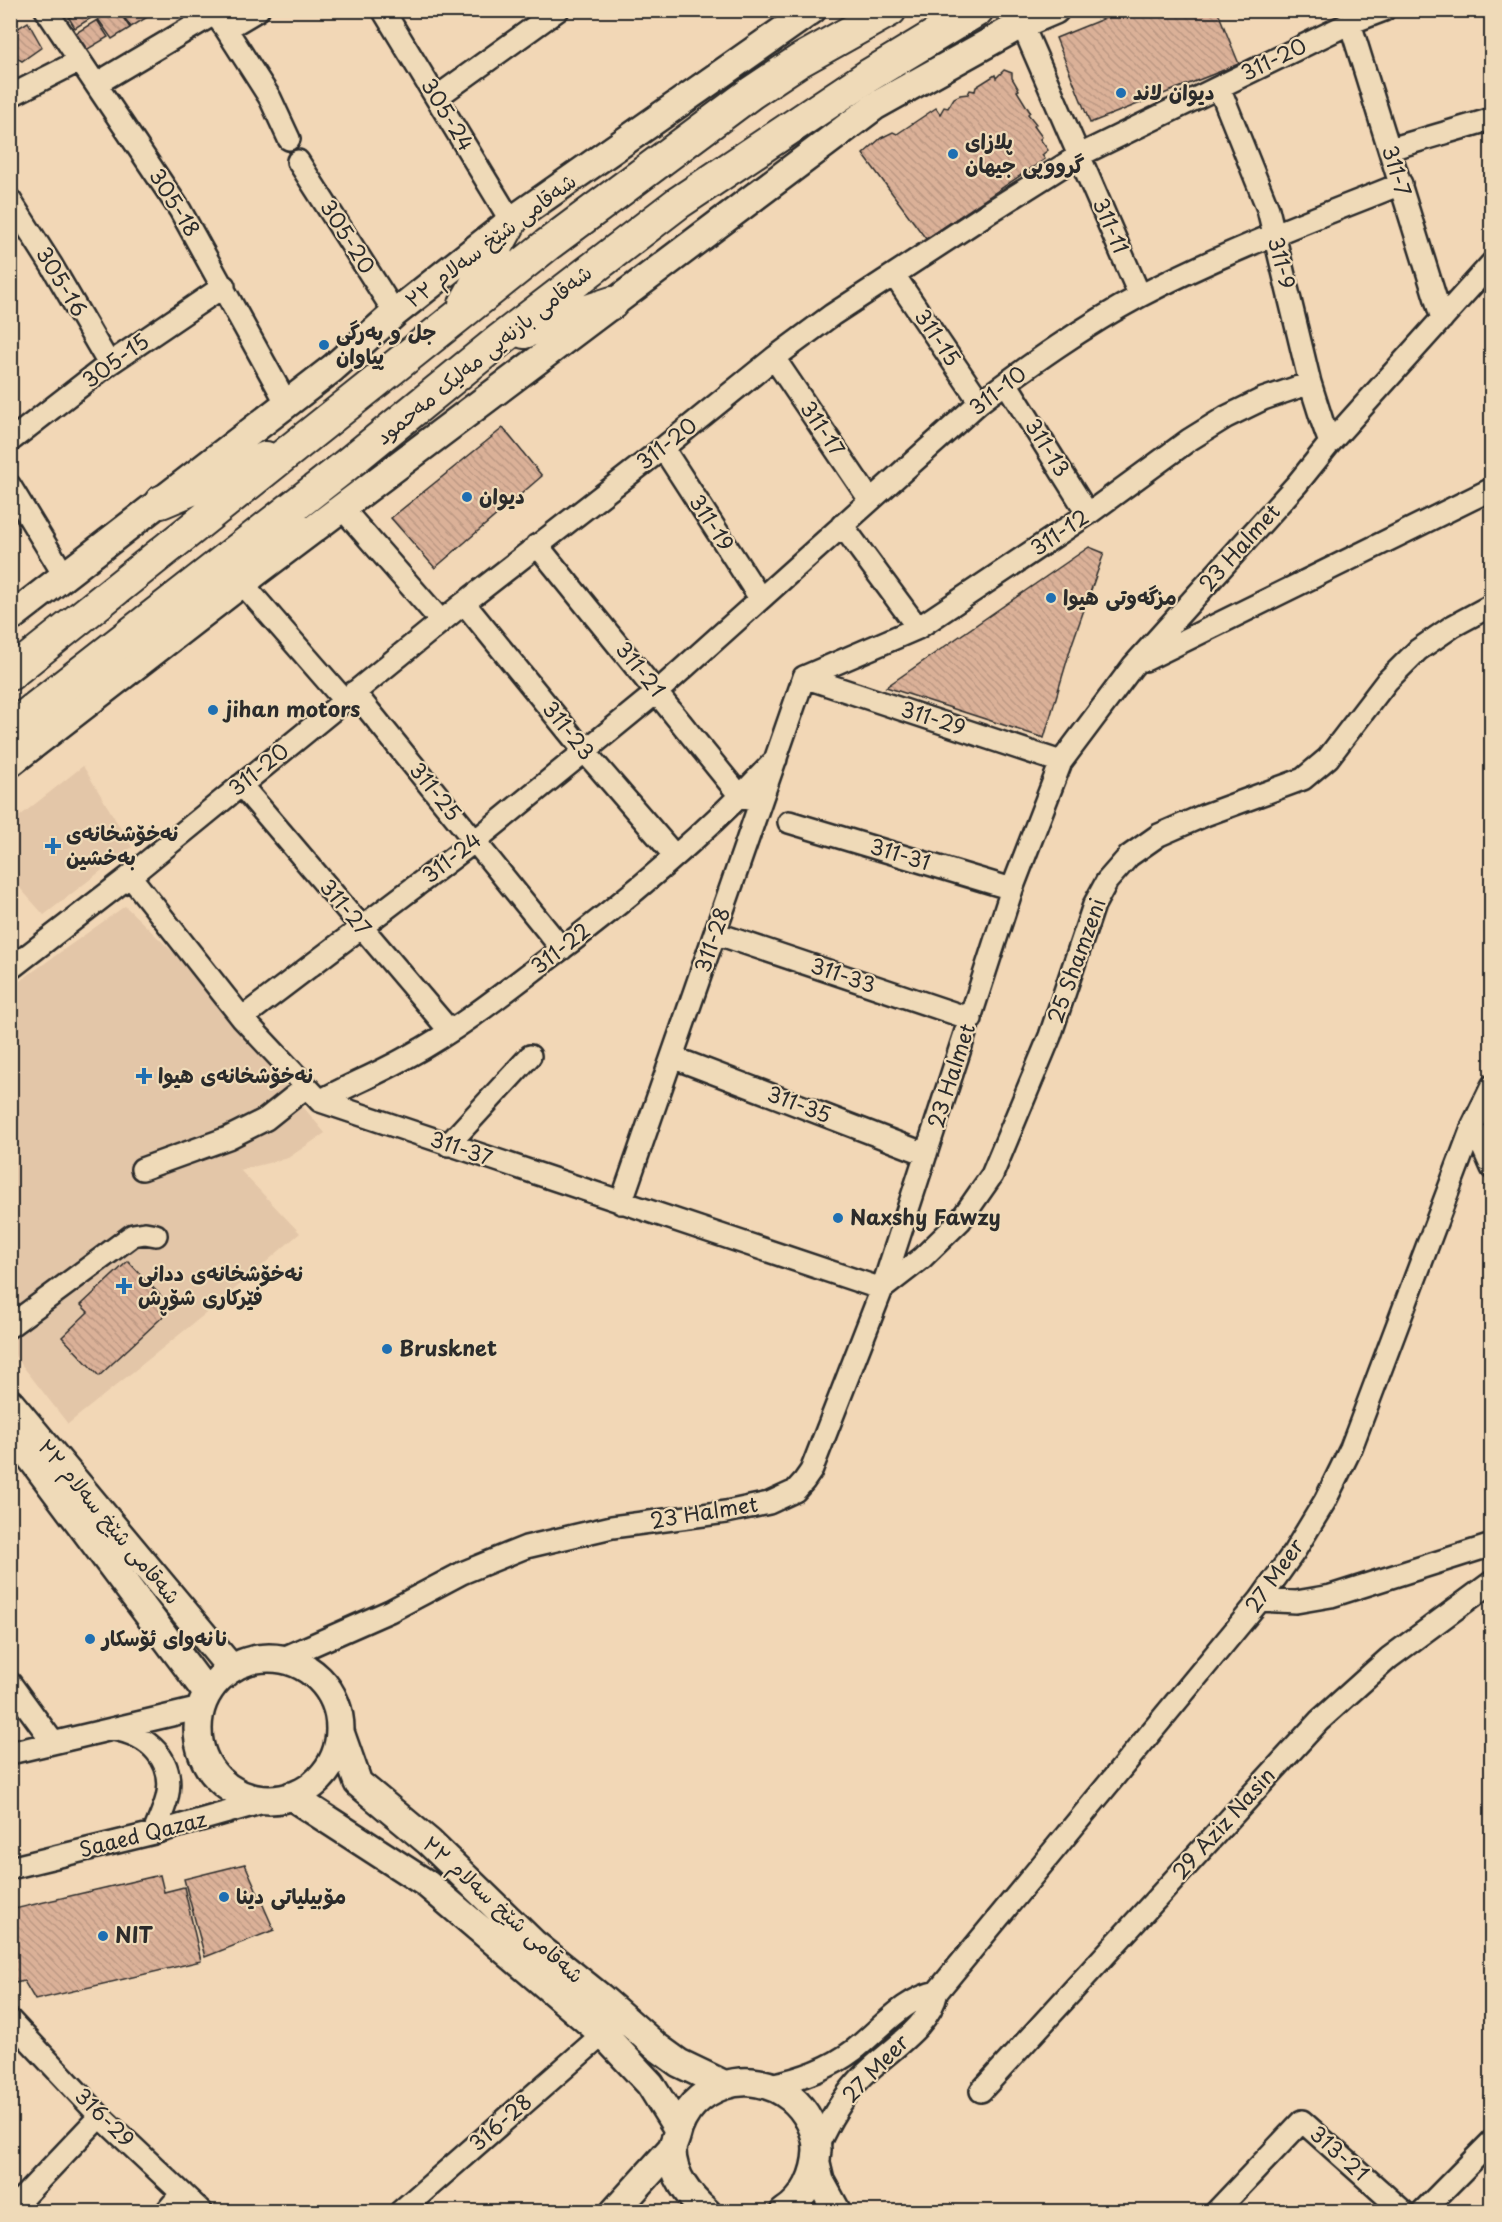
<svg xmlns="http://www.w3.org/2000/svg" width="1502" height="2222" font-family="'Playpen Sans','Playpen Sans Arabic',sans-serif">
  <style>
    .built { fill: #e3c6a8 }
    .building { fill: url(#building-back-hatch); stroke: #2b2b2b; stroke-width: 1.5 }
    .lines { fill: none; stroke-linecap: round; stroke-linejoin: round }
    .minor-casing { stroke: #2b2b2b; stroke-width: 26 }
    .major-casing { stroke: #2b2b2b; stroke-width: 32 }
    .highway-casing { stroke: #2b2b2b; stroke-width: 36 }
    .minor { stroke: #efdab8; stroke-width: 21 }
    .major { stroke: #efdab8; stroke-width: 27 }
    .highway { stroke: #efdab8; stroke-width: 32 }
    .poi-dot { fill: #1f6fb2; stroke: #efdab8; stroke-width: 2 }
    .labels { text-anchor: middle; stroke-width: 4.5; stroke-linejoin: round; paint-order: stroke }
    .street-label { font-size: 21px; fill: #2b2b2b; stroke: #efdab8 }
    .poi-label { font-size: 21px; font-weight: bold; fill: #2b2b2b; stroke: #efdab8; text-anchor: start }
  </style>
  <defs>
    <pattern id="building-back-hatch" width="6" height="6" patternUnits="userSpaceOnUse" patternTransform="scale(1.5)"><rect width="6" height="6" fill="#dbb198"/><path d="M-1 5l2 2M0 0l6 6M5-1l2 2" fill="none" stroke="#bc9883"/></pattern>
  </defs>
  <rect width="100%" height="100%" fill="#f2d7b6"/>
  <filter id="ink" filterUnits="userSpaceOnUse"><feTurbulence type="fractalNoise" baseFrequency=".0167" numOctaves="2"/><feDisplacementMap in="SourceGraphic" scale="12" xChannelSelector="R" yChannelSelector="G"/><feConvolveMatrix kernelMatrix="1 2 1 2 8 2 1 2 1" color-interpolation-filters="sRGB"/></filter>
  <g filter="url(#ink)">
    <path class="built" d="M83 766 132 847 44 915 11 878V823Z
      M125 906 179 958 325 1133 288 1158 240 1170 300 1233 215 1306 68 1424 11 1351 10 988Z"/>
    <path class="building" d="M82 10H104L75 28 69 18Z
      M113 10H118L130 28 112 39 98 19Z
      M119 10H145L149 16 131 27Z
      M1125 10H1217L1239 64 1090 123 1056 38Z
      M97 20 108 37 83 52 76 33Z
      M28 22 42 47 22 61 17 58 10 62V33Z
      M1004 70 1012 73V78L1019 90 1017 91 1030 112 1028 114 1036 124 1034 126 1042 137 1040 139 1048 150 1042 155 1045 159 926 239 863 154 881 138 893 132 897 134 936 108 940 114 944 107 948 108 954 98 960 95 968 94 970 90 975 91 976 87 995 75 996 78Z
      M503 428 542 476 435 568 391 518Z
      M1089 547 1104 553 1072 644 1044 738 886 687Z
      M128 1261 172 1308 99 1376 62 1337 88 1312 81 1305Z
      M245 1864 274 1930 205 1957 184 1879Z
      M160 1875 164 1892 184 1887 201 1961 35 2000 24 1981 15 1983 10 1969V1910Z"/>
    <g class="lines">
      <defs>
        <path id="minor" d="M46 10 180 210 287 404
          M212 10 226 29 270 98 289 139
          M383 10 511 221
          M1350 23 1442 319
          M1022 24 1140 296
          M226 29 258 10
          M96 84 214 14
          M1219 87 1268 209 1310 383 1322 421 1330 443
          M10 96 79 61
          M437 97 558 10
          M1390 149 1492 119
          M298 161 395 313
          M10 200 52 266 109 364
          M894 275 980 402
          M774 358 870 500
          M1006 383 1088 514
          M10 441 109 364 224 286
          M663 448 760 598
          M10 486 64 575
          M342 508 441 621
          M842 525 918 628
          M537 545 741 797 755 801
          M242 583 344 700
          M464 603 585 752 675 856
          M1145 660 1492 489
          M804 677 918 628 1088 514 1189 440 1226 417 1263 399 1310 383
          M804 677 1061 762
          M354 692 562 949
          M241 785 450 1031
          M789 822 1012 889
          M130 876 242 1018 320 1101 882 1289 922 1258 960 1221 992 1175 1050 1036 1094 905 1107 881 1129 856 1159 835 1205 815 1303 779 1328 758 1387 681 1418 650 1453 626 1492 605
          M715 933 971 1019
          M10 969 130 876 464 603 663 448 774 358 832 315 988 213 1080 155 1350 23 1384 10
          M242 1018 475 841 657 692 980 402C1031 364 1084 326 1140 296 1224 252 1313 219 1401 184
          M672 1057 926 1154
          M320 1101C349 1085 380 1073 409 1056 457 1030 500 996 543 963 626 901 705 835 776 759
          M1473 1125 1492 1168
          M448 1145 530 1056
          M142 1169 228 1138 266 1119 306 1087
          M621 1203 804 677
          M10 1326 133 1235 145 1233 156 1235
          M1260 1600 1296 1602 1331 1596 1492 1545
          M281 1659 390 1611 462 1573 526 1547 612 1527 726 1512 769 1503 795 1491 804 1481 811 1471 882 1289 1012 889 1061 762 1133 666 1297 484 1330 443 1492 263
          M10 1683 53 1742
          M113 1729C148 1735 176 1760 167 1798 164 1810 158 1822 154 1833
          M10 1753 201 1708
          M10 1868 154 1833 274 1799
          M10 2020 100 2116 202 2212
          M769 2085C801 2079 829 2069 854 2050 881 2029 903 1999 937 1992
          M981 2091 1319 1721 1389 1658 1492 1582
          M817 2147C828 2123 841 2100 858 2081 883 2053 929 2030 937 1992L1260 1600 1294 1552 1325 1501 1351 1448 1473 1125 1492 1086
          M10 2211 100 2116
          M166 2212 182 2193
          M400 2212 603 2034
          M1216 2212 1302 2121 1404 2212
          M1422 2212 1492 2141"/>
        <path id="major" d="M10 618 333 368 395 313 511 221 812 10
          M10 763 242 583 875 106 1022 24 1055 10
          M10 1403 231 1668
          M10 1430 207 1693
          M198 1729a71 71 0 1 1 142 0a71 71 0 1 1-142 0Z
          M340 1732 358 1783 429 1842 533 1943 600 1997 657 2047 679 2063 723 2084
          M291 1796 427 1884 603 2034 650 2084 678 2129
          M816 2164 820 2181 837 2212
          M614 2212 672 2148
          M707 2212C689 2197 672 2175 672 2150 672 2146 675 2141 676 2137 688 2085 751 2065 791 2098 806 2110 817 2131 817 2150 816 2175 805 2199 784 2212"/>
        <path id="highway" d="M465 304 511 221
          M524 332 612 303
          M161 502 266 458
          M242 583 293 525
          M10 674 547 245 751 93 799 61 890 10
          M10 728 339 471 501 339 678 203 868 76 977 10"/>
      </defs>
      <use href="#minor" class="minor-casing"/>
      <use href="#major" class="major-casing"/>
      <use href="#highway" class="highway-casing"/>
      <use href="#minor" class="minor"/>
      <use href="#major" class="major"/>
      <use href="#highway" class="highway"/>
    </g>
  </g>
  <g class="poi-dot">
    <circle cx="1121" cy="93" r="6"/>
    <circle cx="953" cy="154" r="6"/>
    <circle cx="324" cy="345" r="6"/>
    <circle cx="467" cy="497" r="6"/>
    <circle cx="1051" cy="598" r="6"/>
    <circle cx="213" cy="710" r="6"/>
    <path d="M50 837h6v6h6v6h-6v6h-6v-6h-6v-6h6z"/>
    <path d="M141 1067h6v6h6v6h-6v6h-6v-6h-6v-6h6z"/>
    <circle cx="838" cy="1218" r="6"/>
    <path d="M121 1277h6v6h6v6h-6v6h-6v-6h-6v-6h6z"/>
    <circle cx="387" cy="1349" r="6"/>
    <circle cx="90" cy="1639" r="6"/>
    <circle cx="224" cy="1897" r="6"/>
    <circle cx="103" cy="1936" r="6"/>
  </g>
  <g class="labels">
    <g class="street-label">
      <text transform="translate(1274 60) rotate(-26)" y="7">311-20</text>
      <text transform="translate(447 115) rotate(59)" y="7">305-24</text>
      <text transform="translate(1396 171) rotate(73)" y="7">311-7</text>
      <text transform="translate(174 203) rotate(58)" y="7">305-18</text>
      <text transform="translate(1110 226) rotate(67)" y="7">311-11</text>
      <text transform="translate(347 237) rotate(58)" y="7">305-20</text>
      <text transform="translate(491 241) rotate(-37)" y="7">شەقامی شێخ سەلام ٣٣</text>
      <text transform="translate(1281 263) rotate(76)" y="7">311-9</text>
      <text transform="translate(61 282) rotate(59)" y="7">305-16</text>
      <text transform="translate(937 338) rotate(56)" y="7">311-15</text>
      <text transform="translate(484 355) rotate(-39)" y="7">شەقامی بازنەیی مەلیک مەحمود</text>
      <text transform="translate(116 361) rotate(-36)" y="7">305-15</text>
      <text transform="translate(998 391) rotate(-38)" y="7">311-10</text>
      <text transform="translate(822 429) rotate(56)" y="7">311-17</text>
      <text transform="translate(667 444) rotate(-38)" y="7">311-20</text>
      <text transform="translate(1047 448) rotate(58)" y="7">311-13</text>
      <text transform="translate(711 523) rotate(57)" y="7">311-19</text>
      <text transform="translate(1060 533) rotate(-34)" y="7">311-12</text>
      <text transform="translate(1240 548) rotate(-48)" y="7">23 Halmet</text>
      <text transform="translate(640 670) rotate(51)" y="7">311-21</text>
      <text transform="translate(933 719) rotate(18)" y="7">311-29</text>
      <text transform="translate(568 731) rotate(51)" y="7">311-23</text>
      <text transform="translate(259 770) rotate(-39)" y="7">311-20</text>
      <text transform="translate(435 792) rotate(51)" y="7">311-25</text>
      <text transform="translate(900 855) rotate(17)" y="7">311-31</text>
      <text transform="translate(452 858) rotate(-38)" y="7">311-24</text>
      <text transform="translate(345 908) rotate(50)" y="7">311-27</text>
      <text transform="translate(713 940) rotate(-71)" y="7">311-28</text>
      <text transform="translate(561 949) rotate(-38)" y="7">311-22</text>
      <text transform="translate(1077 961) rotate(-70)" y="7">25 Shamzeni</text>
      <text transform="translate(843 976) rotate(19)" y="7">311-33</text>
      <text transform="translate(952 1076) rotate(-72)" y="7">23 Halmet</text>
      <text transform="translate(799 1105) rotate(21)" y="7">311-35</text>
      <text transform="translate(461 1149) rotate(19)" y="7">311-37</text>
      <text transform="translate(704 1513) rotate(-9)" y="7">23 Halmet</text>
      <text transform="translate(109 1522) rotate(50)" y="7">شەقامی شێخ سەلام ٣٣</text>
      <text transform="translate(1275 1576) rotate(-55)" y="7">27 Meer</text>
      <text transform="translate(1224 1824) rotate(-48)" y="7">29 Aziz Nasin</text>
      <text transform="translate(143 1835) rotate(-14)" y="7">Saaed Qazaz</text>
      <text transform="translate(503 1910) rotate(42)" y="7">شەقامی شێخ سەلام ٣٣</text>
      <text transform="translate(876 2069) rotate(-46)" y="7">27 Meer</text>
      <text transform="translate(104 2118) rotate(45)" y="7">316-29</text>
      <text transform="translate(501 2123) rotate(-41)" y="7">316-28</text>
      <text transform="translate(1339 2154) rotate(42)" y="7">313-21</text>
    </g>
    <g class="poi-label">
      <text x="1133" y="100">دیوان لاند</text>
      <text x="965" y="149">پلازای<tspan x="965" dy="24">گرووپی جیهان</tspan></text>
      <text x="336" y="340">جل و بەرگی<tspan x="336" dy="24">پیاوان</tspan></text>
      <text x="479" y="504">دیوان</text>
      <text x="1063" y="605">مزگەوتی هیوا</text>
      <text x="225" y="717">jihan motors</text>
      <text x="66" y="841">نەخۆشخانەی<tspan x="66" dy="24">بەخشین</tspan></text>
      <text x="158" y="1083">نەخۆشخانەی هیوا</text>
      <text x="850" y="1225">Naxshy Fawzy</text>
      <text x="138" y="1281">نەخۆشخانەی ددانی<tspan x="138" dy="24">فێرکاری شۆڕش</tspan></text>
      <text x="399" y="1356">Brusknet</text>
      <text x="102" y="1646">نانەوای ئۆسکار</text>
      <text x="236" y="1904">مۆبیلیاتی دینا</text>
      <text x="115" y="1943">NIT</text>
    </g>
  </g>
  <rect width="1502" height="2222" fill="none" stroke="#efdab8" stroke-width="36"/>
  <rect x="18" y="18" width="1466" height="2186" fill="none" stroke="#2b2b2b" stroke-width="2" filter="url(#ink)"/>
</svg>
